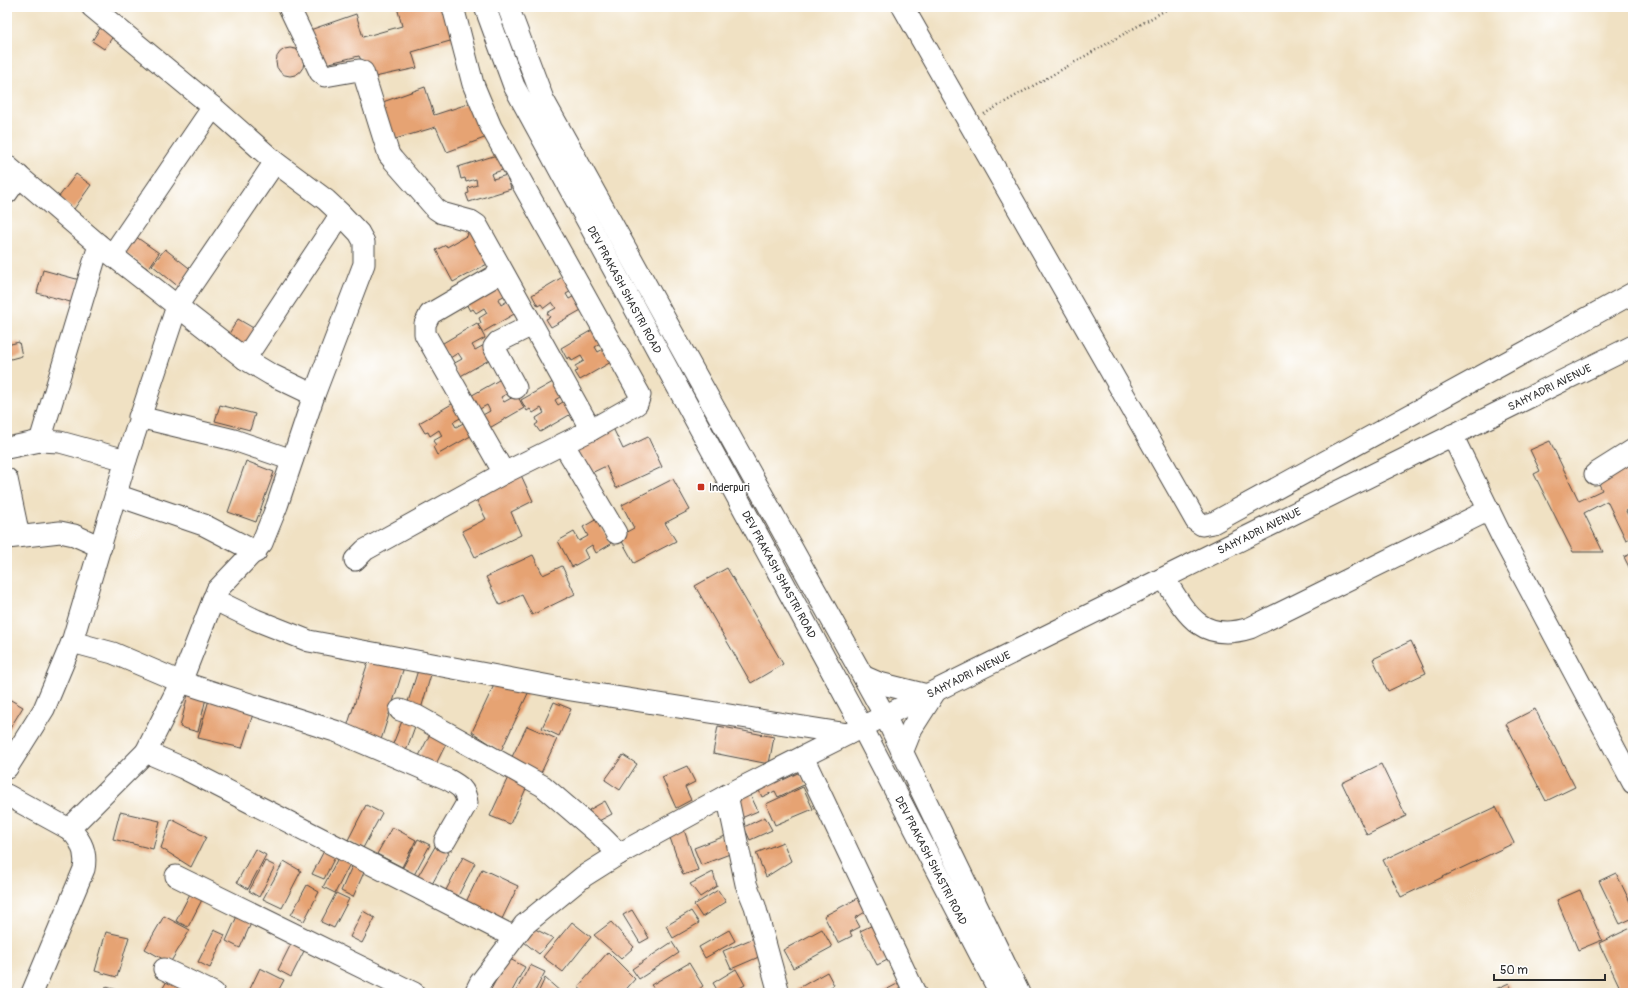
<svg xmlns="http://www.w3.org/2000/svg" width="1640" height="1000" font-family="Pangolin,sans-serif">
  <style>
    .building { fill: #e6a373 }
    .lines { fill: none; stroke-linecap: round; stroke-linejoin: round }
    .minor-casing { stroke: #494642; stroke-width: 23 }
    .path { stroke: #494642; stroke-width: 2.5; stroke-dasharray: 1 3; stroke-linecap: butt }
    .minor { stroke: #fff; stroke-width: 21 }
    .poi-dot { fill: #c8321e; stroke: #fff; stroke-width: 1.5 }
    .labels { text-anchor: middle; stroke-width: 3.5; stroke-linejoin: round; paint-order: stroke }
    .street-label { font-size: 11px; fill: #2b2b2b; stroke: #fff }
    .poi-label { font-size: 11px; fill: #2b2b2b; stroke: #fff; text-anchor: start }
  </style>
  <rect width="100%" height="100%" fill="#fff"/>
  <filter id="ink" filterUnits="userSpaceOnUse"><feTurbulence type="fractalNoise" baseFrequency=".025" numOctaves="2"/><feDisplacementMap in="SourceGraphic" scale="8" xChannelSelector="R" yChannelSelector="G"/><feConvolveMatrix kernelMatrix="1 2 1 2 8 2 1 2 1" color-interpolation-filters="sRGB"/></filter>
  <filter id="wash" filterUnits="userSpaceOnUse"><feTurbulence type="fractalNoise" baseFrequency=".012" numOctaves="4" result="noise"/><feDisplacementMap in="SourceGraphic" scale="16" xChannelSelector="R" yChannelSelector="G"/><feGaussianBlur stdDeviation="0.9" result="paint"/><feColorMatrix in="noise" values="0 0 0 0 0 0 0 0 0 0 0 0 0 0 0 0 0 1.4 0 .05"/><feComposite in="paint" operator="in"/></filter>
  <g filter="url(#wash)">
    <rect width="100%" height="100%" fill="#f0e1c3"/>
    <g id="blocks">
      <path class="building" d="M397 7H448L457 39 412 52 417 68 370 78 359 56 321 65 310 30 356 14 363 37 402 26Z
        M104 22 117 31 104 49 92 41Z
        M276 62a14 14 0 1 1 28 0a14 14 0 1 1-28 0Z
        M425 87 434 115 471 103 487 137 447 152 436 127 392 140 380 103Z
        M500 154 505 169 491 174 493 179 507 175 511 189 469 202 466 194 469 193 468 188 477 185 476 179 466 182 465 178 461 179 458 167Z
        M76 174 91 185 74 209 58 198Z
        M478 228 495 260 453 282 436 250 446 245 447 247 468 235 467 233Z
        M132 234 159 253 148 269 121 249Z
        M165 249 193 271 180 288 152 265Z
        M43 270 80 280 74 303 37 293Z
        M571 272 579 287 566 294 569 299 582 292 590 305 551 327 546 319 550 317 547 313 556 308 552 302 544 308 541 304 538 306 532 295Z
        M503 278 511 292 498 299 501 305 514 297 521 310 483 332 478 325 481 323 479 318 487 313 484 308 476 313 473 309 470 311 464 300Z
        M238 319 255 329 244 347 227 337Z
        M477 323 485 338 472 345 475 350 488 343 496 356 457 378 453 364 462 359 458 353 450 358 438 346Z
        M599 326 607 340 595 347 598 352 610 345 618 358 580 380 575 372 578 371 575 366 584 361 581 356 572 361 570 357 567 359 561 348Z
        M19 342 22 356 7 360V345Z
        M506 376 514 390 501 397 504 402 517 395 524 408 486 430 481 416 490 411 487 405 478 410 467 398Z
        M560 378 568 392 555 400 558 405 571 397 578 410 540 432 535 425 538 423 536 418 544 413 541 408 533 413 530 409 527 411 521 400Z
        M457 401 466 415 453 422 456 427 469 420 476 433 437 455 433 447 436 445 433 441 442 436 439 430 430 436 428 432 425 433 419 423Z
        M220 405 255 414 250 430 215 421Z
        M613 428 623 449 648 437 662 467 616 488 606 466 583 477 570 447Z
        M1550 441 1579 501 1602 490 1595 476 1633 458V507L1626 511 1629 517 1633 515V537L1626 540 1607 501 1584 513 1603 552H1573L1534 474 1540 471 1530 450Z
        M246 461 274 472 256 522 228 512Z
        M520 473 533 501 511 512 521 535 475 557 462 531 486 519 474 495Z
        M673 479 690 510 665 523 676 541 634 563 619 536 634 528 622 505Z
        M597 519 611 544 596 553 592 545 584 550 588 558 572 567 558 541 574 532 579 541 588 536 583 527Z
        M1633 553V575L1624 557Z
        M533 555 543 575 562 566 575 594 532 615 522 595 500 605 486 577Z
        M727 568 783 664 751 683 695 586Z
        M1411 641 1426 673 1388 691 1373 659Z
        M370 656 404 667 380 743 345 733Z
        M419 667 432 671 421 709 407 705Z
        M494 685 530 689 501 751 472 732Z
        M189 690 207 694 198 732 180 727Z
        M210 696 254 711 242 748 198 738Z
        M9 699 23 707 9 730 7 729V702Z
        M554 702 571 709 559 736 542 728Z
        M1535 709 1575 787 1546 801 1506 724Z
        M404 716 417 721 405 754 391 749Z
        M527 726 557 739 540 775 510 761Z
        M718 726 774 737 769 764 713 753Z
        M432 730 449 738 434 768 417 760Z
        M623 755 637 764 620 790 605 780Z
        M1381 764 1406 816 1367 835 1342 783Z
        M687 766 695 782 685 787 691 800 676 808 662 777Z
        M778 771 783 780 800 772 806 784 778 797 775 791 762 797 755 782Z
        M510 773 529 782 510 824 490 816Z
        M803 787 813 809 775 825 766 804Z
        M750 794 758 811 739 819 732 802Z
        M605 801 612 814 595 823 589 810Z
        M366 805 382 813 363 848 348 840Z
        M1496 807 1514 843 1401 897 1383 860Z
        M120 812 160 821 153 849 113 839Z
        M765 817 772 830 750 840 744 827Z
        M171 819 206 837 191 867 161 848Z
        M392 827 416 840 402 867 377 854Z
        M683 827 698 870 683 875 668 832Z
        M728 835 735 852 701 865 694 848Z
        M418 839 430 845 414 875 402 869Z
        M783 842 791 861 766 877 756 853Z
        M436 845 449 853 431 886 417 878Z
        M326 847 337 853 324 879 312 874Z
        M255 849 266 855 248 889 237 882Z
        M339 856 351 862 335 893 323 887Z
        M463 857 475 863 457 898 445 892Z
        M265 861 275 866 259 897 249 891Z
        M284 861 301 871 282 908 263 899Z
        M353 864 365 870 353 897 341 891Z
        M482 869 518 886 501 921 465 904Z
        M713 872 717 886 700 897 690 884Z
        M1616 873 1633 908V918L1620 924 1599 881Z
        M307 885 319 892 304 921 291 915Z
        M194 886 206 892 188 927 176 921Z
        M718 890 726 902 702 917 694 905Z
        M1580 890 1602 940 1578 950 1557 900Z
        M336 893 349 899 334 928 321 922Z
        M860 897 867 911 855 918 860 927 850 932 852 936 838 943 824 916Z
        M632 910 649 938 640 943 623 915Z
        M363 911 375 918 362 943 350 937Z
        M691 911 699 923 673 938 666 926Z
        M238 914 252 921 240 948 226 941Z
        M164 916 190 930 170 963 145 949Z
        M572 922 591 937 563 972 543 957Z
        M611 922 634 947 621 959 594 935Z
        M875 924 892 958 877 965 860 931Z
        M529 926 553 938 539 954 519 938Z
        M1633 927V988L1622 992 1599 943Z
        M822 929 832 947 793 968 783 950Z
        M214 930 225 935 210 968 198 962Z
        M729 930 735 941 705 958 699 947Z
        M106 932 129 937 117 977 95 971Z
        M754 938 761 956 731 969 723 951Z
        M293 940 306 947 291 977 278 970Z
        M672 942 679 953 639 979 632 969Z
        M608 952 635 979 623 993H585L578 987Z
        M508 958 525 967 511 993H489Z
        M689 963 703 986 694 993H658L651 985Z
        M530 965 545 972 534 993H515Z
        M260 968 284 980 277 993H248Z
        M736 969 745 985 731 993H719L713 983Z
        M827 972 834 985 821 993H800L797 989Z
        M171 974 203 993H160Z
        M545 978 562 993H538Z
        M899 983 904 993H880Z
        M1509 983 1513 993H1487Z
        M106 987 122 991V993H105Z"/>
    </g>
  </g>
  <g filter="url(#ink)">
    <use href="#blocks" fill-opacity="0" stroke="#494642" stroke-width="1"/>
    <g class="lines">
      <defs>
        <g id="minor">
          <path d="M92 7 213 107 275 162 326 200 341 214 359 233 364 242V264L314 395 277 506 262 543 217 590 181 682 146 752"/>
          <path d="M289 7 320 72 325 76 359 70 363 72 389 155 393 160 436 209 442 213 471 221 477 225 591 430 637 404 640 395 491 127 473 84 453 7"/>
          <path id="s1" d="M485 7 514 86 862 727 1000 993"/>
          <path d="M508 7 543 99 885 716 1019 993"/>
          <path d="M903 7 1196 521 1202 525 1213 523 1633 293"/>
          <path d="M7 166 99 245 245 359 270 374 314 395"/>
          <path d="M7 193 19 176"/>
          <path d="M113 254 213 107"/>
          <path d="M502 272 430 314 425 324V334L504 473 591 430"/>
          <path d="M245 359 341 214"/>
          <path d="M516 388 494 347 498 342 532 325"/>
          <path d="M139 417 234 440 292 460"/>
          <path d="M1452 435 1501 535 1633 783"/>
          <path d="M40 441 99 245"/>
          <path d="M564 445 616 533"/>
          <path d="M7 448 40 441 60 442 126 460"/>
          <path d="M1595 474 1633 450"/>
          <path d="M7 479 19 536"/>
          <path d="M116 495 204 525 256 552"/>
          <path d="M7 538 60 532 74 535 101 547"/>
          <path d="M355 560 365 550 504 473"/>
          <path d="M1164 578C1187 615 1201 643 1250 628L1489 510"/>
          <path d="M213 599 256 620 309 641 571 690 848 734"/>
          <path d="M72 642 113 653 181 682 338 732 447 779C458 785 466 789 467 803L445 841"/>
          <path d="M863 676 879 683 927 695"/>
          <path d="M400 710 417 716 543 786 600 835 619 854"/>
          <path d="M902 753 912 728 935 692"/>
          <path d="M803 757 915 993"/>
          <path d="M7 768 44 709 72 642 126 460 177 306 275 162"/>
          <path d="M7 795 69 829C82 840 87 853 84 869L32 993"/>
          <path d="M727 795 746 884 755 906 779 993"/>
          <path d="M69 829 146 752 183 768 514 937"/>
          <path d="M176 876 414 993"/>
          <path d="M164 969 214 993"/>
          <path id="s2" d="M475 993 480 983 524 925 584 876 619 854 727 795 862 727 1633 346"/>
        </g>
      </defs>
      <use href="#minor" class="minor-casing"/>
      <path class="path" d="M984 114 1171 7"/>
      <use href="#minor" class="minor"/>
    </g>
  </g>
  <rect class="poi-dot" x="697" y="483" width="8" height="8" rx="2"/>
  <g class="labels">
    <g class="street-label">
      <text dy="4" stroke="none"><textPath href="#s1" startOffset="316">DEV PRAKASH SHASTRI ROAD</textPath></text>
      <text dy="4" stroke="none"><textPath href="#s2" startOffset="1244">SAHYADRI AVENUE</textPath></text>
      <text dy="4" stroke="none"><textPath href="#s2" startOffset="920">SAHYADRI AVENUE</textPath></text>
      <text dy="4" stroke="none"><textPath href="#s1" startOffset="640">DEV PRAKASH SHASTRI ROAD</textPath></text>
      <text dy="4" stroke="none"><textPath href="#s2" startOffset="596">SAHYADRI AVENUE</textPath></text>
      <text dy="4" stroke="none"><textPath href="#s1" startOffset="964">DEV PRAKASH SHASTRI ROAD</textPath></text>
    </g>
    <g class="poi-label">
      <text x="709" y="491">Inderpuri</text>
    </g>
  </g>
  <rect width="1640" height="1000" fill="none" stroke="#fff" stroke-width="24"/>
  <path d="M1494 974v6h111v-6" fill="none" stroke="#2b2b2b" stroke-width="2"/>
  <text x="1500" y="974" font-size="12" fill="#2b2b2b" stroke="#ffffff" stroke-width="3" paint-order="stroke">50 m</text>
</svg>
